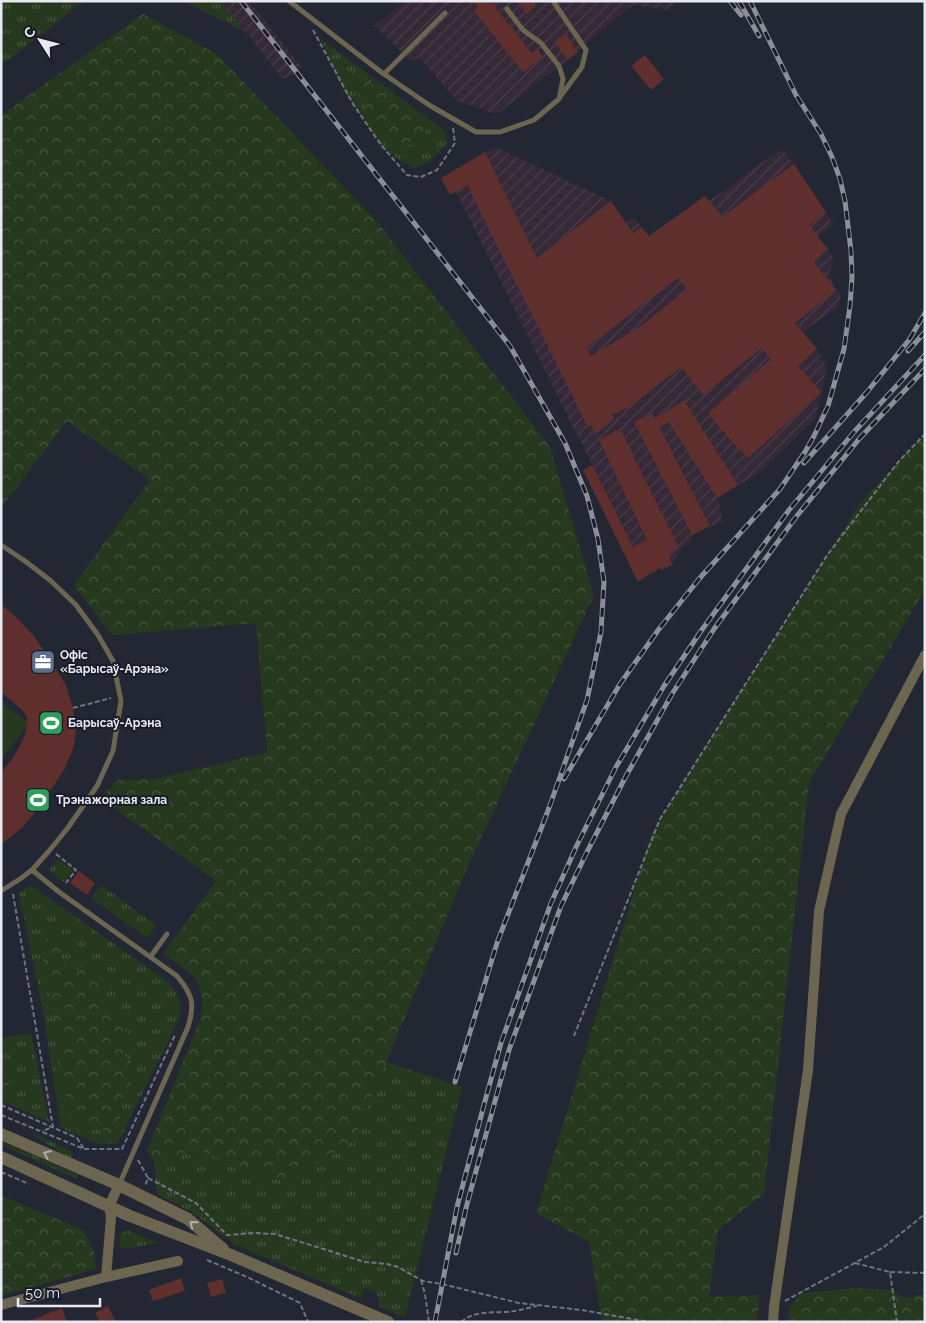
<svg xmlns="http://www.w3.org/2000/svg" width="926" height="1323" font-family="Raleway,sans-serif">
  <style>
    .industrial { fill: url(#industrial-furrows) }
    .grass { fill: url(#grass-tufts) }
    .forest { fill: url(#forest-crowns) }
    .garden { fill: #26391f }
    .building { fill: #5f2f2d; fill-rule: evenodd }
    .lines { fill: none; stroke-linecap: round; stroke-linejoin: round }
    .path { stroke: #71747f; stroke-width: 2; stroke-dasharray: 5 2.5; stroke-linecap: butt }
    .service { stroke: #6c6550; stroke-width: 5 }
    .minor { stroke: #6c6550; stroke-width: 10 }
    .tertiary { stroke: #6c6550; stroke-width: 12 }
    .rail-casing { stroke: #8c8e99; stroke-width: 5 }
    .rail { stroke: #1a1c29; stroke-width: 3; stroke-dasharray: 9; stroke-linecap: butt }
    .oneway { stroke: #b0aeaa }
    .labels { text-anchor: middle; stroke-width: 4; stroke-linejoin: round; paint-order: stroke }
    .poi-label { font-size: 12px; font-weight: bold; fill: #e8eaf3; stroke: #1a1c29; text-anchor: start }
  </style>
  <defs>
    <pattern id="industrial-furrows" width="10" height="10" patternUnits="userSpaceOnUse" patternTransform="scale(1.25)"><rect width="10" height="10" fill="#352937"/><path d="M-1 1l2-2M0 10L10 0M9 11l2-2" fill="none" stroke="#483e4b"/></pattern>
    <pattern id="grass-tufts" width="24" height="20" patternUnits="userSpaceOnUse" patternTransform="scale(1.25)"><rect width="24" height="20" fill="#26391f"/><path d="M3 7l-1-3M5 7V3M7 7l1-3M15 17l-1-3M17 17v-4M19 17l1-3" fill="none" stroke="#465640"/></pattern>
    <pattern id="forest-crowns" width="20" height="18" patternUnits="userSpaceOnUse" patternTransform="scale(1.25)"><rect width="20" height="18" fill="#26391f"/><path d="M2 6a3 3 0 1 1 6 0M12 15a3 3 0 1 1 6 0" fill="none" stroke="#465640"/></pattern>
  </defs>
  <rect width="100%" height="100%" fill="#232633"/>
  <path class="industrial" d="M183 1H249L302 67 297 73 282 79 246 32Z
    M405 1H678L667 10 633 5 583 46 578 52 497 114 457 101 420 58 411 61 374 26Z
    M495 147 611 201 626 223 634 218 649 236 705 196 709 201 782 148 834 224 818 237 828 249 834 261 829 274 836 290 841 293 839 307 802 332 817 349 827 367 816 418 756 476 738 485 718 498 723 523 710 526 692 535 691 544 684 546 672 565 648 575 638 582 583 470 592 465 456 192 450 195 441 178Z"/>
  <path class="grass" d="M1 1H84L1 66Z
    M183 1H219L246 32Z
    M321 39 445 131 447 144 430 161 415 168 402 162 384 149 342 88Z
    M58 859 73 870 64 882 49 870Z
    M30 885 167 981C178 992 182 1001 180 1017L118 1143 98 1144 61 1128 43 1011 19 893Z
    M101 885 156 925 147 938 91 898Z
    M31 1033 49 1122 1 1101V1038Z
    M386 1062 462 1087 405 1317 379 1307C380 1295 376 1290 364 1288L360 1298 236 1245 193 1213 157 1194 154 1161 198 1150 284 1182 353 1142Z
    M35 1134 73 1152 71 1159 33 1135Z
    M1 1141 79 1175 77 1179 1 1145Z
    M128 1230 158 1243 123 1249 121 1248 119 1245 121 1233Z"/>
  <path class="forest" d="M143 14 217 54 379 224 550 447 594 595 464 875 353 1142 284 1182 198 1150 154 1161 147 1151 201 1017C202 1008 203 998 200 989 196 974 176 963 163 954L216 881 102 799 106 792 118 780 156 779 267 752 256 623 112 635 74 585 150 480 67 421 1 508V115Z
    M353 70 427 125 425 134 417 146 404 144 388 136 370 121 364 103 352 85Z
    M925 434V590L809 783 764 1194 718 1230 709 1297 760 1295 757 1322H602L589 1242 536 1213 652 832 860 503Z
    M50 937 58 942 62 959 65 963 66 973 68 976C75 973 78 968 84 965L98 973 102 983C95 995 97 998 104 1008L115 1011 121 1018 128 1036 125 1055C147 1074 128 1085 120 1104L121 1113 116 1135 112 1137 98 1127 80 1123 62 1113 63 1102 67 1097 63 1092 62 1083 56 1074 58 1063 55 1054 57 1048 63 1041 61 1033 62 1025 59 1020 48 1014C47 1005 47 996 52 988V980C43 972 41 953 43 942Z
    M1 1062H3C9 1069 10 1075 10 1084L2 1089H1Z
    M1 1196 82 1229C90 1240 98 1254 95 1269L1 1296Z
    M856 1288 889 1290 906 1298 925 1294V1322H788L790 1307 802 1293Z"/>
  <path class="garden" d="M1 702 29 723 1 761Z"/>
  <path class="building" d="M473 1H490L532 53 537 49 543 57 523 72 474 11 478 7Z
    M516 1H532L536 6 527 14Z
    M565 34 578 52 568 60 554 42Z
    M645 55 664 79 651 90 631 66Z
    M485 152 537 258 611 201 633 233 641 227 649 236 705 196 722 217 794 164 826 212 809 225 828 249 813 261 836 290 795 323 817 349 798 366 821 392 748 458 733 443 708 413 771 359 762 348 703 395 681 367 627 409 626 408 612 415 614 419 596 434 591 425 588 427 467 185 450 195 441 178ZM678 278 687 289 641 326 591 356 586 348Z
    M684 400 738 485 717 498 669 422 659 427 710 526 692 535 634 422 652 413 655 419Z
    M620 429 678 546 669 555 672 565 662 570 660 566 638 582 583 470 592 465 633 547 647 540 599 440Z
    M1 605 12 613 34 636 65 683 73 708 76 728 74 746 64 770 38 809 22 828 1 844V773L14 756 23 740 26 730 27 717 22 710 1 692Z
    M79 871 95 883 87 895 70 883Z
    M181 1278 185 1291 153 1301 149 1290Z
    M222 1279 226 1293 211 1297 207 1283Z
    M108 1306 116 1322H100L95 1313Z
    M62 1308 67 1322H29V1321Z"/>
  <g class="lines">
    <path class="path" d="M313 30 353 104 381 145 407 175 421 177 437 170 455 143 453 128
      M73 708 111 698
      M56 854 76 870 66 883
      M13 894 53 1127 42 1131
      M574 1036 660 819 828 554 899 461 925 434
      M1 1105 77 1138 84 1149
      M1 1115 84 1149H122L175 1035
      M138 1160 148 1178 145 1186
      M1 1172 29 1184
      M148 1178 196 1203 227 1235 254 1233 275 1234 365 1262 387 1264 398 1267 423 1281 442 1284 519 1303 582 1310 649 1322
      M207 1260 247 1277 300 1303 308 1322
      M855 1263 890 1272 897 1322
      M890 1272 925 1273
      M421 1280 425 1294 429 1322
      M785 1301 884 1247 925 1214
      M461 1322C476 1309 496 1314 514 1311 522 1310 530 1307 537 1306"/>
    <path class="service" d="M289 1 381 72 429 105 476 132H500L534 120 559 99 563 79 559 66 541 43 523 30 507 9
      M553 1 586 50 582 67 560 97
      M384 74 445 13
      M1 545 25 561 51 581 76 605 98 635 113 661 121 701 113 751 97 786 67 829 49 851 32 870 20 879 1 891
      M32 870 59 892 177 976C193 995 195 1004 188 1027L119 1185
      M151 956 167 934"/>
    <path class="minor" d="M106 1277 111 1218 109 1206 119 1185
      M1 1305 106 1277 178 1261
      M773 1322 774 1307 808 1070 819 911 841 814 925 655"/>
    <path class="tertiary" d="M1 1134 119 1185 188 1219 223 1249
      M1 1157 130 1216 231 1255 388 1322"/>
    <defs>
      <path id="rail" d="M241 1 510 346 565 443 587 496 598 539 604 582 601 632 587 700 549 808 497 943 455 1082
        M730 1 741 15
        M739 1 759 36
        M908 351 925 332
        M804 463 867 392 909 340 925 313
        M564 779 620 684 659 629 699 579 780 489 805 452 814 436 828 406 844 349 850 306 852 277 851 251 845 201 840 179 832 157 821 134 796 95 750 1
        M456 1253 467 1204 509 1050 561 906 587 852 626 776 672 694 714 629 796 517 859 439 925 369
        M435 1322 457 1207 485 1101 501 1043 551 903 577 845 616 767 664 686 701 631 789 510 854 432 925 355"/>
    </defs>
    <use href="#rail" class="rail-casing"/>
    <use href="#rail" class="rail"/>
  </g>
  <defs><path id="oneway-chevron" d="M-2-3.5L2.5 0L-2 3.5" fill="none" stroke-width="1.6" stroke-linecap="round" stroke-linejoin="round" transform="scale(1.25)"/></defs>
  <g class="oneway">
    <use href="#oneway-chevron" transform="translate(47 1154) rotate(-157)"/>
    <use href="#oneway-chevron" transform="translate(193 1224) rotate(-141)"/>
  </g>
  <defs>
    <symbol id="office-square" viewBox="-11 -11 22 22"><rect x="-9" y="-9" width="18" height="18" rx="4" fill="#5c6f8a" stroke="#1a1c29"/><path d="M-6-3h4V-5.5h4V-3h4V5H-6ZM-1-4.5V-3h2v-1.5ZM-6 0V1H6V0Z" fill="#fff"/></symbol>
    <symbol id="stadium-square" viewBox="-11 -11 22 22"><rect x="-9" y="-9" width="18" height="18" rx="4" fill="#2e9e5b" stroke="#1a1c29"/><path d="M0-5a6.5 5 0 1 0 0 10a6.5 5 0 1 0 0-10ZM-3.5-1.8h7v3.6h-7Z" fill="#fff"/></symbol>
  </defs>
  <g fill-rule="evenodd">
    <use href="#office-square" x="29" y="648" width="28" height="28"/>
    <use href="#stadium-square" x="37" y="709" width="28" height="28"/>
    <use href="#stadium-square" x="24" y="786" width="28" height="28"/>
  </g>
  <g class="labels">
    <g class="poi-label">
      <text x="60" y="659">Офіс<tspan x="60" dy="14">«Барысаў-Арэна»</tspan></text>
      <text x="68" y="727">Барысаў-Арэна</text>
      <text x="56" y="804">Трэнажорная зала</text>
    </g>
  </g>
  <rect width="926" height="1323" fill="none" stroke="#e8eaf3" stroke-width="5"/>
  <g transform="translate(40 40) rotate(306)" stroke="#1a1c29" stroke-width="4" paint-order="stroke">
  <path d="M0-4L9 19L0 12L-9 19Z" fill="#e8eaf3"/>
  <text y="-8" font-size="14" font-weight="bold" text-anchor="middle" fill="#e8eaf3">С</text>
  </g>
  <path d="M18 1298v8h82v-8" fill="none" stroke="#e8eaf3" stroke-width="2.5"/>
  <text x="25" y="1298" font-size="15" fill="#e8eaf3" stroke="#1a1c29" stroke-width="4" paint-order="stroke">50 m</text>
</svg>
